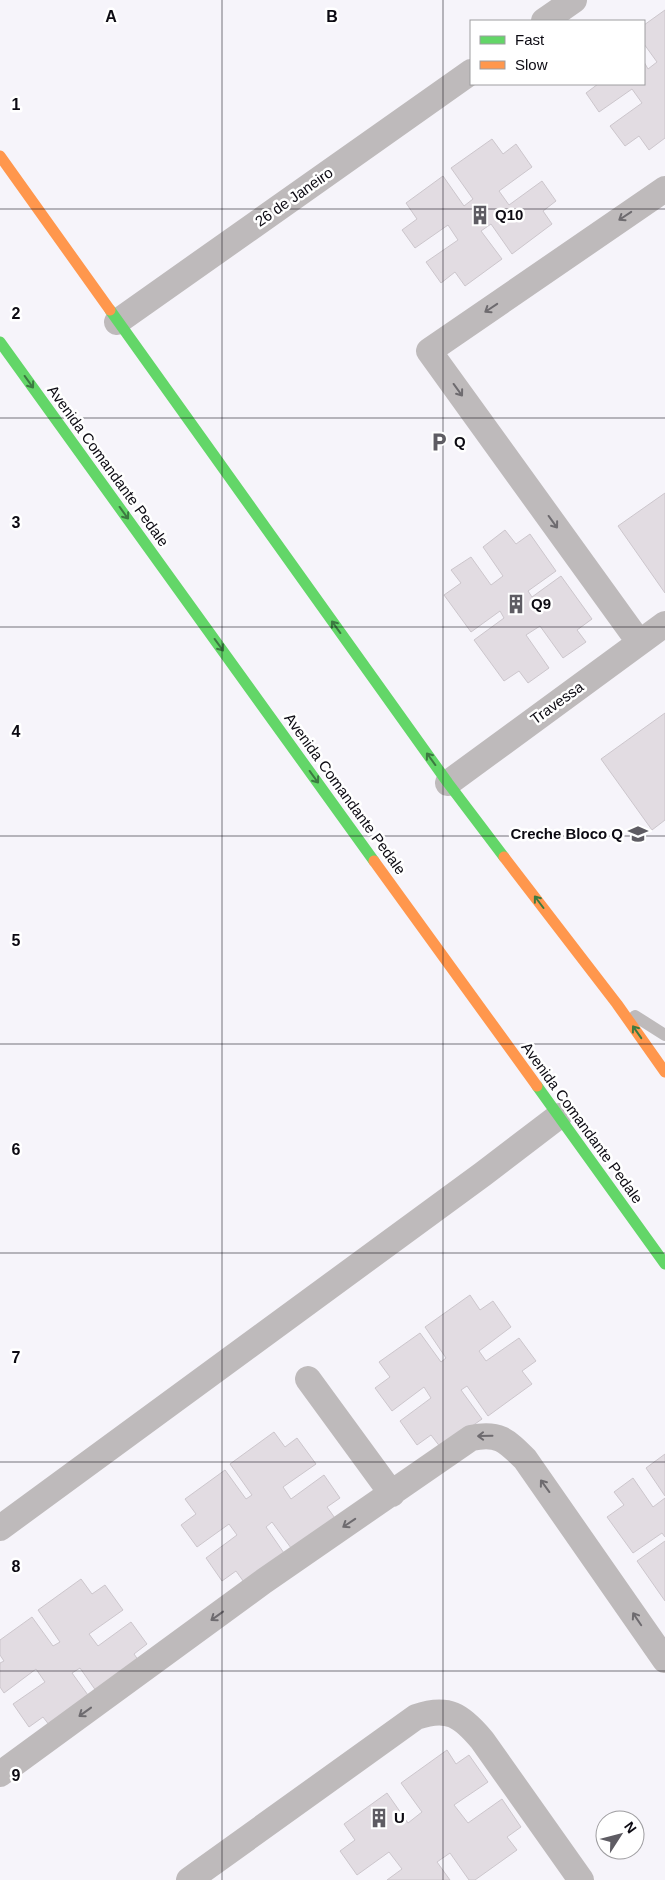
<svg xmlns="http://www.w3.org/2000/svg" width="665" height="1880" font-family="Arial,sans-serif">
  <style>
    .building { fill: #e2dce2; stroke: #ccc6cc }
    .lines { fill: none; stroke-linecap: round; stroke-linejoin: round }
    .lane { stroke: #bebabb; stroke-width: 12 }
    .street { stroke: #bebabb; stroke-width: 26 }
    .fast { stroke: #63d668; stroke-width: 11 }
    .slow { stroke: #ff974d; stroke-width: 11 }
    .oneway { stroke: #6e6b6f }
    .oneway2 { stroke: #3c7a41 }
    .grid { fill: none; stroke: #0c0a12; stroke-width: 1; stroke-opacity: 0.55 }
    .labels { text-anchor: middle; stroke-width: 5; stroke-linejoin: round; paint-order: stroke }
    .street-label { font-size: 15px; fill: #0c0a12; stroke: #fff }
    .poi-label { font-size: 15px; font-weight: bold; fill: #0c0a12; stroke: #fff; text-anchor: start }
    .grid-label { font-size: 16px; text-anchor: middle; font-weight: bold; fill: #0c0a12; stroke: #fff; stroke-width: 5; stroke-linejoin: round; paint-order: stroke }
  </style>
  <rect width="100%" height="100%" fill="#f6f4fa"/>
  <path class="building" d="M665 10V138L649 150 639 136 625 146 610 126 642 103 632 89 599 112 586 93 598 84H644V62L648 69 657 62 644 44V25Z
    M492 139 503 154 516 144 532 167 499 191 509 205 542 181 556 201 543 211 552 224 512 254 491 224 481 231 502 259 465 286 455 272 441 283 426 262 458 240 448 225 415 248 402 230 417 219 406 203 443 176 464 206 473 199 451 168Z
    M665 493V593L618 526Z
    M505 530 516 544 530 534 556 571 528 591 532 597 561 576 592 619 577 630 586 642 563 658 540 626 526 635 549 668 528 683 519 671 504 681 474 640 504 618 500 611 471 632 444 595 461 583 451 570 471 557 491 585 503 576 483 547Z
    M665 713V820L652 830 601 759Z
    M470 1295 480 1310 493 1301 511 1327 479 1351 486 1361 519 1338 536 1361 522 1371 532 1384 488 1416 467 1386 461 1390 482 1419 441 1448 431 1435 417 1445 400 1421 431 1398 424 1387 392 1411 375 1388 390 1377 379 1362 420 1333 441 1362 446 1358 425 1327Z
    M274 1432 285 1447 297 1438 316 1464 283 1487 291 1499 324 1475 340 1498 327 1507 337 1521 294 1552 272 1522 266 1527 286 1556 246 1585 236 1571 222 1581 206 1558 237 1535 229 1524 197 1547 181 1525 196 1514 185 1499 225 1470 246 1499 252 1495 230 1464Z
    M665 1454V1496L646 1468Z
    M633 1478 653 1507 665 1498V1537L662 1533 633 1553 607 1517 624 1505 614 1492Z
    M665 1541V1601L637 1561Z
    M81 1579 92 1594 105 1585 123 1610 89 1634 98 1646 131 1622 147 1644 134 1654 143 1667 101 1698 80 1668 72 1673 93 1702 53 1730 43 1717 29 1727 13 1704 45 1682 36 1669 4 1693 0 1687V1663L4 1661 0 1655V1640L32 1617 53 1646 60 1642 38 1610Z
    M447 1750 456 1764 469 1755 488 1782 454 1805 468 1823 502 1799 521 1827 507 1837 517 1850 475 1880H469L450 1853 437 1862 450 1880H387L402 1869 389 1852 357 1875 340 1851 355 1840 344 1824 387 1793 408 1823 422 1812 401 1783Z"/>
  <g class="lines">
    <path class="lane" d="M635 1016 665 1035"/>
    <path class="street" d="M544 21 574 0
      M117 322 471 72
      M639 642 429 351 665 189
      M448 783 665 624
      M308 1379 392 1494
      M0 1528 483 1174 559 1116
      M0 1774 264 1581 471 1438C498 1432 506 1440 525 1459L665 1660
      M189 1880 416 1717C448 1706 461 1715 482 1740L581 1880"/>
    <path class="fast" d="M110 310 448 783 504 857
      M0 342 374 861
      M537 1086 665 1264"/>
    <path class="slow" d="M0 156 110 310
      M504 857 617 1004 665 1072
      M374 861 537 1086"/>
  </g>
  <defs><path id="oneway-shaft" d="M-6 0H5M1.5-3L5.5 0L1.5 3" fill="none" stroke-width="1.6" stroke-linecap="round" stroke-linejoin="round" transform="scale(1.25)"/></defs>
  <g class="oneway">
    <use href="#oneway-shaft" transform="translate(625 216) rotate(146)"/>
    <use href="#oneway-shaft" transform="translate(491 308) rotate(146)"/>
    <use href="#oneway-shaft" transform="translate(458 390) rotate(54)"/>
    <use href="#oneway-shaft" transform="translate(553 522) rotate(54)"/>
    <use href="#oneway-shaft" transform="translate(485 1436) rotate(179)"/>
    <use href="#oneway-shaft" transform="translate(545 1486) rotate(-126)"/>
    <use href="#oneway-shaft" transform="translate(349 1523) rotate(146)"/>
    <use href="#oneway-shaft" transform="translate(217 1616) rotate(144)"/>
    <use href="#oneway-shaft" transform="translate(637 1619) rotate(-124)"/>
    <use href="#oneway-shaft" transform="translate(85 1712) rotate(144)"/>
  </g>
  <g class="oneway2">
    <use href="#oneway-shaft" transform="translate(29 382) rotate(54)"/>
    <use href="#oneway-shaft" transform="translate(124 513) rotate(54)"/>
    <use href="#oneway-shaft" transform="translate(336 627) rotate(-126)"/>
    <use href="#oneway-shaft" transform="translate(219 645) rotate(54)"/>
    <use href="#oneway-shaft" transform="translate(431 759) rotate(-126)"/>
    <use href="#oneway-shaft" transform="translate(314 777) rotate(54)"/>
    <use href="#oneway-shaft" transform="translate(539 902) rotate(-127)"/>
    <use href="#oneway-shaft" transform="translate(637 1032) rotate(-125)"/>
  </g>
  <path class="grid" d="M222 0V1880M443 0V1880M0 209H665M0 418H665M0 627H665M0 836H665M0 1044H665M0 1253H665M0 1462H665M0 1671H665"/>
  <defs>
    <symbol id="building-bare" viewBox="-9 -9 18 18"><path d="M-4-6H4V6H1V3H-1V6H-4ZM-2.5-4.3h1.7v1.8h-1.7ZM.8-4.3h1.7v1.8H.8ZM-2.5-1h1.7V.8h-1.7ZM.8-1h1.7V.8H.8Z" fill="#5e5c63" stroke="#fff" stroke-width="2.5" paint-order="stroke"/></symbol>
    <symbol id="parking-bare" viewBox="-9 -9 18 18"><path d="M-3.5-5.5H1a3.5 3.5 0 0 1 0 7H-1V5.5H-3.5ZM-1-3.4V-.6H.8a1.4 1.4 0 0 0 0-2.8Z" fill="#5e5c63" stroke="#fff" stroke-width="2.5" paint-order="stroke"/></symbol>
    <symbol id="school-bare" viewBox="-9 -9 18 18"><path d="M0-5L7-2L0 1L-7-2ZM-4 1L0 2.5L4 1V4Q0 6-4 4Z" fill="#5e5c63" stroke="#fff" stroke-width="2.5" paint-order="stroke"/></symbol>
  </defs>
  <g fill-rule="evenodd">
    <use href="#building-bare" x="466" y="201" width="28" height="28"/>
    <use href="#parking-bare" x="425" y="428" width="28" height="28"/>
    <use href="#building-bare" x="502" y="590" width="28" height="28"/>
    <use href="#school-bare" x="624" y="820" width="28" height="28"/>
    <use href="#building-bare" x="365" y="1804" width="28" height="28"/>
  </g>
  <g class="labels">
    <g class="street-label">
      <text transform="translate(294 197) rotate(-35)" y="5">26 de Janeiro</text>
      <text transform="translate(108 466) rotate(54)" y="5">Avenida Comandante Pedale</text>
      <text transform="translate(557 703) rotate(-36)" y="5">Travessa</text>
      <text transform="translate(345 794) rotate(54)" y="5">Avenida Comandante Pedale</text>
      <text transform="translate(582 1123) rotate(54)" y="5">Avenida Comandante Pedale</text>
    </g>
    <g class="poi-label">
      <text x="495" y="220">Q10</text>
      <text x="454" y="447">Q</text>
      <text x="531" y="609">Q9</text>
      <text x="623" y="839" text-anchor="end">Creche Bloco Q</text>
      <text x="394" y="1823">U</text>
    </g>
  </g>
  <g class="grid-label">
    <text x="111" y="22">A</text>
    <text x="332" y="22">B</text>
    <text x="16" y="110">1</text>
    <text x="16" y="319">2</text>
    <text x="16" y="528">3</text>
    <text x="16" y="737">4</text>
    <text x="16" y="946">5</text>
    <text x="16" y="1155">6</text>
    <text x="16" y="1363">7</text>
    <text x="16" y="1572">8</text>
    <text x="16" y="1781">9</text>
  </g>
  <rect x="470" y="20" width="175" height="65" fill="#ffffff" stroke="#9e9da0"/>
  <rect x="480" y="36" width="25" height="8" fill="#63d668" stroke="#9e9da0"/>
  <text x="515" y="45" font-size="15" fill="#0c0a12">Fast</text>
  <rect x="480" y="61" width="25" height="8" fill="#ff974d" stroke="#9e9da0"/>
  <text x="515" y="70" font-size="15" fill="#0c0a12">Slow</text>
  <g transform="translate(620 1835) rotate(54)"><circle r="24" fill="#ffffff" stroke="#9e9da0"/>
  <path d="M0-4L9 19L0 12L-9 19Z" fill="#5e5c63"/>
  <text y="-8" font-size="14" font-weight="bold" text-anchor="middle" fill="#0c0a12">N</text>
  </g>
</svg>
